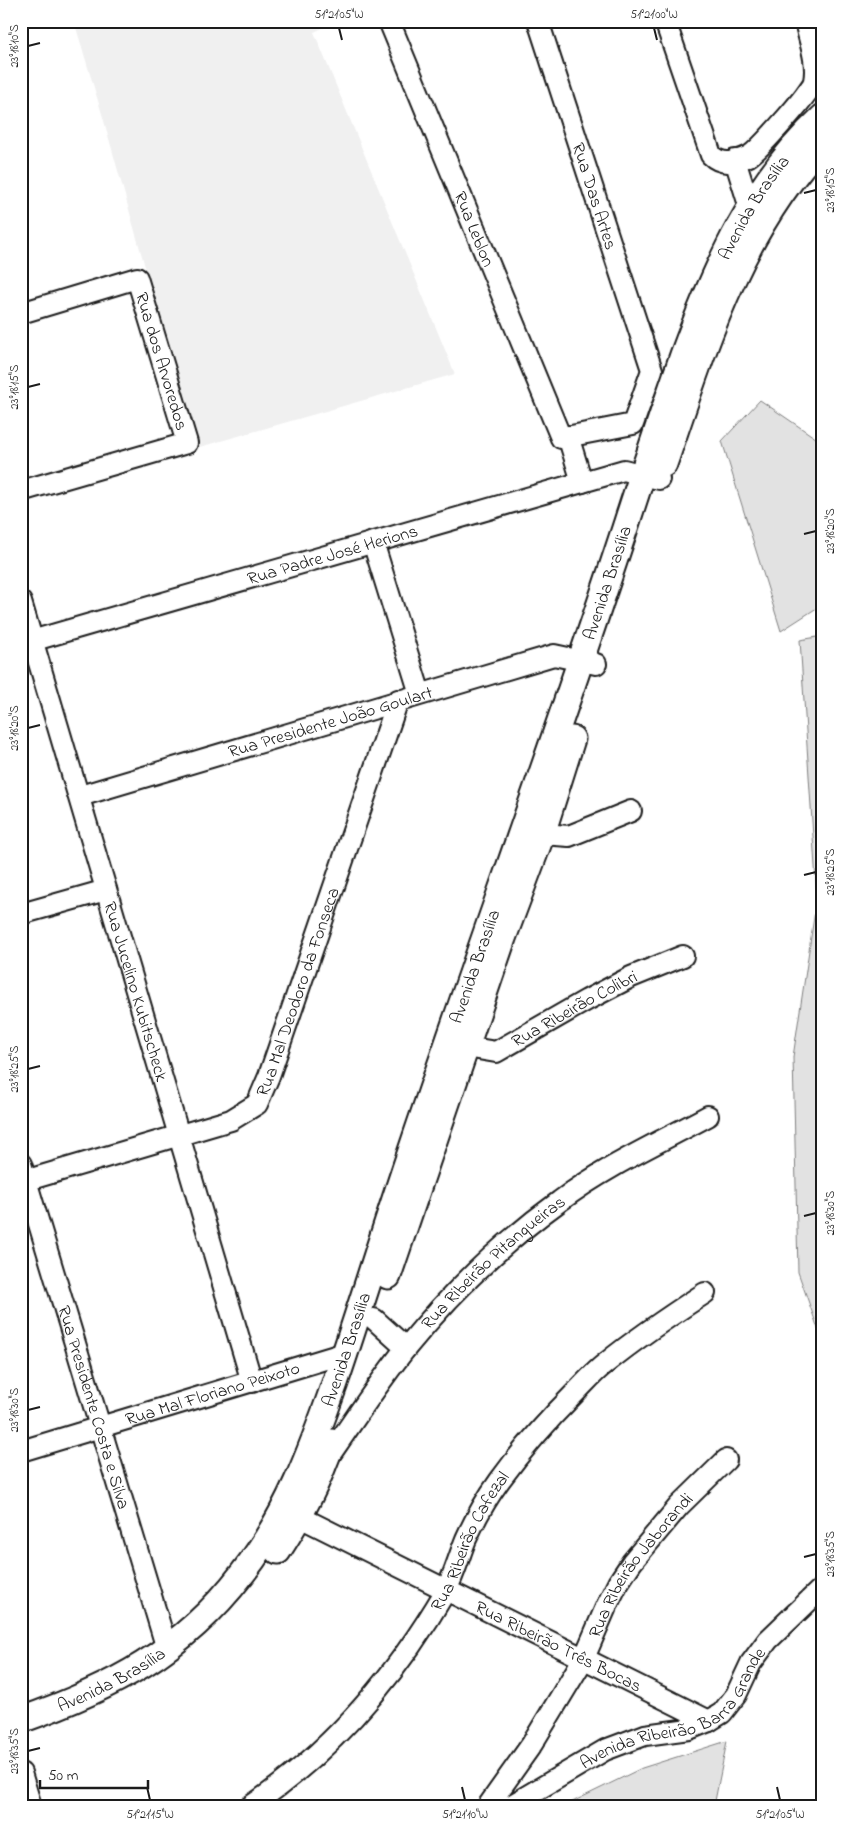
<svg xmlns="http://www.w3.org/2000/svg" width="844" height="1827" font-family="'Indie Flower',sans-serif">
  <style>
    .built { fill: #f0f0f0 }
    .green { fill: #e2e2e2; stroke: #7f7f7f }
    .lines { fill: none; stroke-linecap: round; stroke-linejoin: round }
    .minor-casing { stroke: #1c1c1c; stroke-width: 24 }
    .major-casing { stroke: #1c1c1c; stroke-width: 29 }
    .minor { stroke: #fff; stroke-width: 20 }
    .major { stroke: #fff; stroke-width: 25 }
    .ticks { fill: none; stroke: #1c1c1c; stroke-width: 2 }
    .labels { text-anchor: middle; stroke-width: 4.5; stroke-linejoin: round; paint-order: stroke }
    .street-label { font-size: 18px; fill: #1c1c1c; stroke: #fff }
    .neatline { fill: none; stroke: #1c1c1c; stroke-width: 2 }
    .ticks-label { font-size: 12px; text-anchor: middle; fill: #1c1c1c }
  </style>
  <rect width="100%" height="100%" fill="#fff"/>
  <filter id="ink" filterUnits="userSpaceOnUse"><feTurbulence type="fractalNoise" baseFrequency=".02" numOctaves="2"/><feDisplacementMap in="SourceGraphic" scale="10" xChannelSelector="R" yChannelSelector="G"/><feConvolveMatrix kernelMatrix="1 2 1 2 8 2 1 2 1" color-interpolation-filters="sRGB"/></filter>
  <g filter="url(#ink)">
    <path class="built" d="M74 21H338L314 32 455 374 196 448 102 114Z"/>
    <path class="green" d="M760 400 823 443V604L781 631 722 441Z
      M823 636V1343L798 1272 793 1057 817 897 800 640Z
      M727 1741 714 1806H564L642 1768Z"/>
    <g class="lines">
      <defs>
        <g id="minor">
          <path id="s1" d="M389 21 561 438 633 424 652 370 538 21"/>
          <path d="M665 21 711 155C722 166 736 162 749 156 758 151 812 91 814 81 818 62 809 40 805 21"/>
          <path d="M735 160 753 218"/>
          <path id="s2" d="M21 313 137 278 187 443 21 491"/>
          <path d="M568 436 582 482"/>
          <path d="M373 542 420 694"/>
          <path id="s3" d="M21 602 252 1382"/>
          <path id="s4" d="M21 644 624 470 659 479"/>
          <path id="s5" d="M80 796 554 655 596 664"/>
          <path d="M542 834 569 836 631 811"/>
          <path d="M21 914 106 890"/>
          <path id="s6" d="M466 1047 496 1052 587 1000 631 977 683 956"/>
          <path id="s7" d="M21 1164 167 1649"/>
          <path id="s8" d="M21 1182 231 1120 257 1104 269 1076 398 700"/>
          <path d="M374 1319 406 1348"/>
          <path id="s9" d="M21 1451 345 1353"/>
          <path id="s10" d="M327 1459C353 1422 378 1383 406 1348 451 1293 503 1242 560 1201 605 1167 658 1143 708 1116"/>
          <path id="s11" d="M300 1517 709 1721"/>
          <path d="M21 1773 31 1806"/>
          <path id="s12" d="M251 1806C332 1751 396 1676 445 1592 454 1576 459 1556 466 1539 475 1519 487 1498 500 1480 522 1450 547 1421 574 1394 584 1384 594 1372 606 1363 638 1337 671 1315 705 1293"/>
          <path id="s13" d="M488 1806 532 1744 584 1658 606 1607 618 1583 632 1562 679 1506 726 1460"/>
          <path id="s14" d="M510 1806 605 1750 645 1735 689 1729 709 1721 722 1713 736 1695 751 1663 768 1640 819 1591"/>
        </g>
        <g id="major">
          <path d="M664 464C704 348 737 234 823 142"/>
          <path d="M388 1276 503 938 542 834 572 739"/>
          <path d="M278 1551C302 1514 318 1483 332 1442"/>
          <path id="s15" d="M21 1720C112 1688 182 1652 242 1574 287 1517 311 1451 335 1383 361 1307 384 1230 410 1154 481 943 558 734 627 522 645 466 664 410 683 355 716 266 752 183 823 117"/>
        </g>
      </defs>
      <use href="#minor" class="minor-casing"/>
      <use href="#major" class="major-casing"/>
      <use href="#minor" class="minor"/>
      <use href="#major" class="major"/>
    </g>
  </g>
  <path class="ticks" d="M339 28 342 40M654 28 657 40M28 46 40 43M804 193 816 190M28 387 40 384M804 534 816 531M28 728 40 725M804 875 816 872M28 1069 40 1066M804 1216 816 1213M28 1410 40 1407M804 1557 816 1554M28 1751 40 1748M147 1787 150 1800M462 1787 465 1800M777 1787 780 1800"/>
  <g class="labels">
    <g class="street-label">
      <text transform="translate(595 196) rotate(72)" y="6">Rua Das Artes</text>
      <text dy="6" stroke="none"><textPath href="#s15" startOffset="1732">Avenida Brasília</textPath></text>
      <text dy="6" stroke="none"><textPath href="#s1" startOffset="225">Rua Leblon</textPath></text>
      <text dy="6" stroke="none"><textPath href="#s2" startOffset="208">Rua dos Arvoredos</textPath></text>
      <text dy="6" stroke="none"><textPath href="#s4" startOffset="324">Rua Padre José Herions</textPath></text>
      <text dy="6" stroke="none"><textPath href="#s15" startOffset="1328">Avenida Brasília</textPath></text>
      <text dy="6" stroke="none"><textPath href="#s5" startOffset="261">Rua Presidente João Goulart</textPath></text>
      <text dy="6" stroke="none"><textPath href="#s15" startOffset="922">Avenida Brasília</textPath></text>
      <text dy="6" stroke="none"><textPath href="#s8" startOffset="369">Rua Mal Deodoro da Fonseca</textPath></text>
      <text dy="6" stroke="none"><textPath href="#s3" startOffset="406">Rua Jucelino Kubitscheck</textPath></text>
      <text dy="6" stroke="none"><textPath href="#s6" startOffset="120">Rua Ribeirão Colibri</textPath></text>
      <text dy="6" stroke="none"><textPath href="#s10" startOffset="259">Rua Ribeirão Pitangueiras</textPath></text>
      <text dy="6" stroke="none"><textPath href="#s15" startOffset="518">Avenida Brasília</textPath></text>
      <text dy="6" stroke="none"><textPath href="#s9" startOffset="200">Rua Mal Floriano Peixoto</textPath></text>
      <text dy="6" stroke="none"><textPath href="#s7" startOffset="254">Rua Presidente Costa e Silva</textPath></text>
      <text dy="6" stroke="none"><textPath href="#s12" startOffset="348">Rua Ribeirão Cafezal</textPath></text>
      <text dy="6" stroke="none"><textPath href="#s13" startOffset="286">Rua Ribeirão Jaborandi</textPath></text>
      <text dy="6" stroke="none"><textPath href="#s11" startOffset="289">Rua Ribeirão Três Bocas</textPath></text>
      <text dy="6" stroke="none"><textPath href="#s15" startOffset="99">Avenida Brasília</textPath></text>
      <text dy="6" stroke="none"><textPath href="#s14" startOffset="196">Avenida Ribeirão Barra Grande</textPath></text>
    </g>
  </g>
  <rect width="844" height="1827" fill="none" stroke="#fff" stroke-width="55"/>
  <path d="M40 1780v8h108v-8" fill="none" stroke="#1c1c1c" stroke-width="2.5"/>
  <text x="48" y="1780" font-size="15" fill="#1c1c1c" stroke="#ffffff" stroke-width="4" paint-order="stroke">50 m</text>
  <rect x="28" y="28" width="788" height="1772" class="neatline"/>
  <g class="ticks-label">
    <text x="339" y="18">51°21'05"W</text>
    <text x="654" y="18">51°21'00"W</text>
    <text transform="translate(14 46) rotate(-90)" y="4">23°18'10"S</text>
    <text transform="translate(830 190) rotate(-90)" y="4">23°18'15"S</text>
    <text transform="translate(14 387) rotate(-90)" y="4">23°18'15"S</text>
    <text transform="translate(830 531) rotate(-90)" y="4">23°18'20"S</text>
    <text transform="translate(14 728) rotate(-90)" y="4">23°18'20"S</text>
    <text transform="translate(830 872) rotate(-90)" y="4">23°18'25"S</text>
    <text transform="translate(14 1069) rotate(-90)" y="4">23°18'25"S</text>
    <text transform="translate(830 1213) rotate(-90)" y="4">23°18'30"S</text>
    <text transform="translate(14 1410) rotate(-90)" y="4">23°18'30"S</text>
    <text transform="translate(830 1554) rotate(-90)" y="4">23°18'35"S</text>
    <text transform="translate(14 1751) rotate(-90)" y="4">23°18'35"S</text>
    <text x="150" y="1818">51°21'15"W</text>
    <text x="465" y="1818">51°21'10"W</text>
    <text x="780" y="1818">51°21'05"W</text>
  </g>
</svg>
